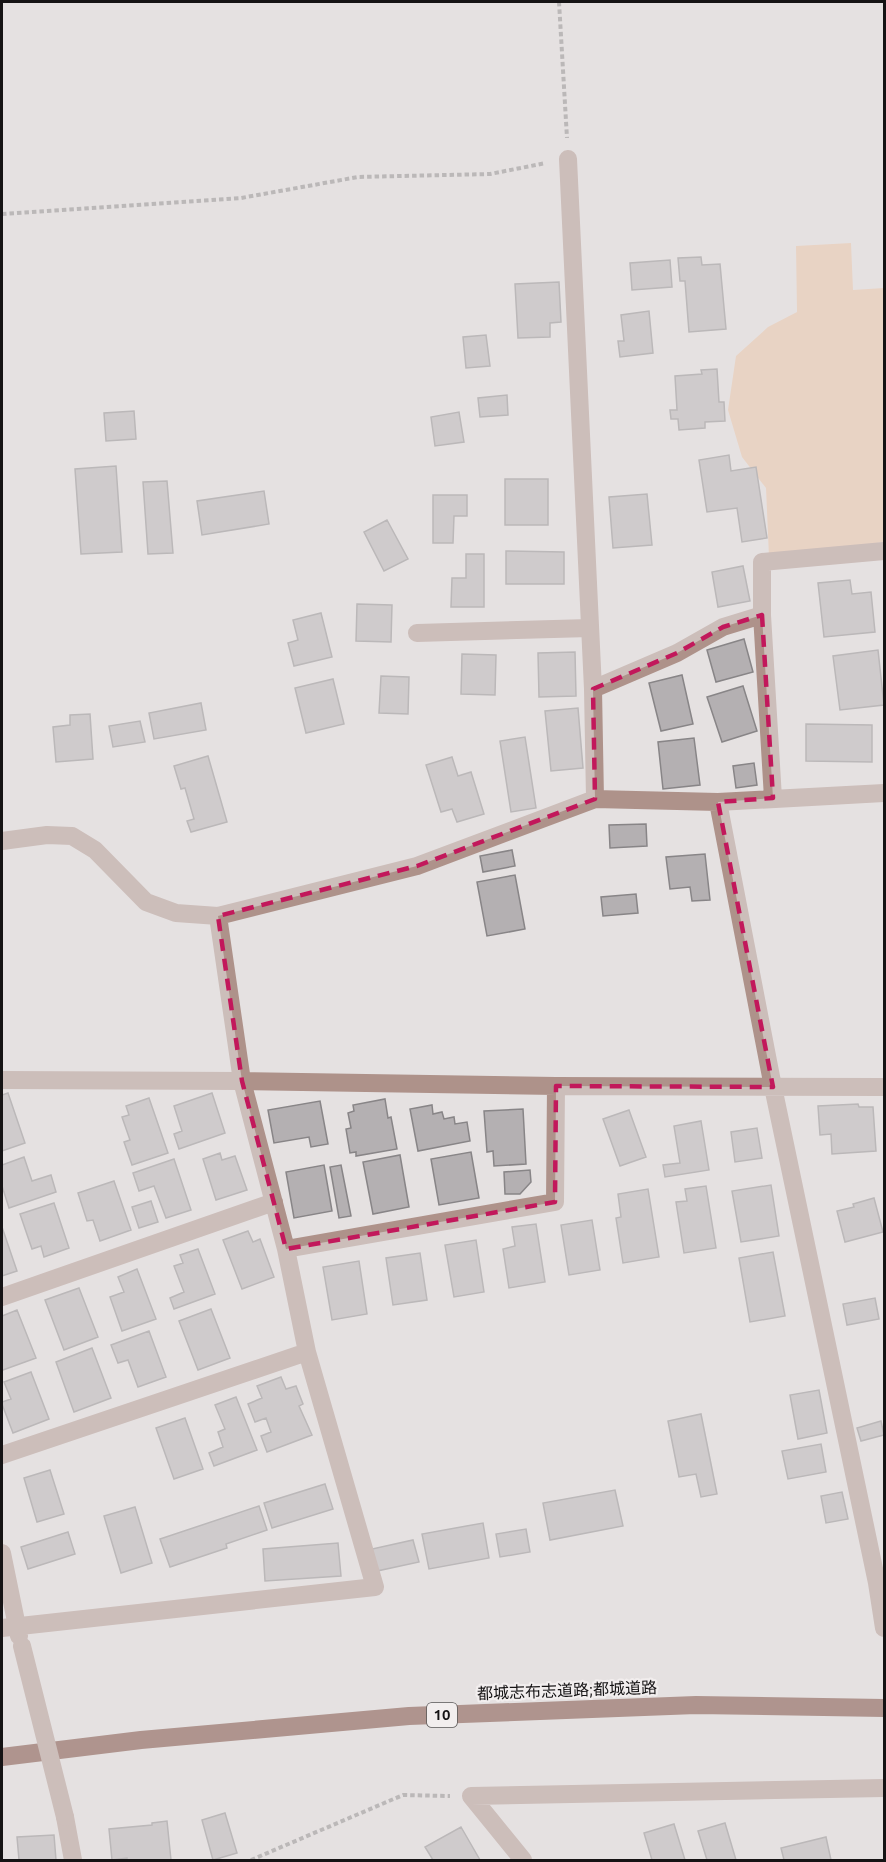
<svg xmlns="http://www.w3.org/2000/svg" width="886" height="1862" font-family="Ubuntu,'Noto Sans JP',sans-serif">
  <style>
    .green { fill: #ecc1a0 }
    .building { fill: #b4b0b2; stroke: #888587; stroke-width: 1.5 }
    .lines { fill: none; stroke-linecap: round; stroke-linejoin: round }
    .path { stroke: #888586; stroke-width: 4; stroke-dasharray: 4.5 3; stroke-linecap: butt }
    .street { stroke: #ae928a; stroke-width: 18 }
    .highway { stroke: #6d3729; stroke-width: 18 }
    .street-bridge { stroke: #ae928a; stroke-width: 18 }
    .marked { fill: none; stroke: #c2185b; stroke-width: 4.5; stroke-dasharray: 12 8; stroke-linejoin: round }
    .labels { text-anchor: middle; stroke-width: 4.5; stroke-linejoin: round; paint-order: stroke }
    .shield { fill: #f2eeee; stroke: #575555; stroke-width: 1.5 }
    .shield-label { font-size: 15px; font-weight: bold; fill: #151314 }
    .street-label { font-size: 16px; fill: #151314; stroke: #f2eeee }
  </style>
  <rect width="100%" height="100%" fill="#e5e1e1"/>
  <path class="green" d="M851 243 853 290 884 288V542L769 557 766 488 742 457 728 410 736 356 768 327 797 312 796 246Z"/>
  <path class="building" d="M701 257 702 265 720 264 726 329 689 332 685 281H680L678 258Z
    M670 260 672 287 632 290 630 263Z
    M559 282 561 322 550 323V337L518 338 515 284Z
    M649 311 653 353 620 357 618 341H624L621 315Z
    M486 335 490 366 466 368 463 337Z
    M717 369 719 402H724L725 421 705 422V428L679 430 678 419H671L670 410H677L675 376 702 374 701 370Z
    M507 395 508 415 480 417 478 398Z
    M134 411 136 439 106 441 104 413Z
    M459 412 464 442 435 446 431 417Z
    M729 455 731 471 756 467 767 538 742 542 737 508 707 512 699 460Z
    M116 466 122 552 81 554 75 469Z
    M505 479H548V525H505Z
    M167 481 173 553 148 554 143 482Z
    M264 491 269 524 202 535 197 501Z
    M647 494 652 545 613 548 609 497Z
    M433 495H467V516H454L453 543H433Z
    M387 520 408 559 384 571 364 532Z
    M506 551 564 552V584H506Z
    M466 554H484V607H451L452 578H466Z
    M743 566 750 601 718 607 712 572Z
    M850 580 852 594 871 592 875 632 824 637 818 583Z
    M357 604 392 605 391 642 356 641Z
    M321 613 332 657 294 666 288 643 298 640 293 620Z
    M744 639 753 672 716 682 707 650Z
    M878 650 884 705 840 710 833 656Z
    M575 652 576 696 539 697 538 653Z
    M462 654 496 655 495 695 461 694Z
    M682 675 693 724 661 731 649 683Z
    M381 676 409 677 408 714 379 713Z
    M333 679 344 724 306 733 295 688Z
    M743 686 757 731 722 742 707 697Z
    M201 703 206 730 154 739 149 713Z
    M578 708 583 768 551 771 545 711Z
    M90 714 93 759 56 762 53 727 70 725V715Z
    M140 721 145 742 113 747 109 726Z
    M806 724 872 725V762L806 761Z
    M525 737 536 808 511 812 500 741Z
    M694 738 700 785 663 789 658 742Z
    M208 756 227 822 191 832 187 821 194 819 185 788 181 789 174 766Z
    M452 757 458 776 471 772 484 814 457 822 452 809 441 812 426 765Z
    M754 763 757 785 736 788 733 766Z
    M646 824 647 846 610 848 609 825Z
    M512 850 515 866 483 872 480 856Z
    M705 854 710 900 692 901 690 887 670 889 666 857Z
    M515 875 525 929 487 936 477 882Z
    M636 894 638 913 603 916 601 897Z
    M8 1093 25 1143 2 1151V1095Z
    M212 1093 225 1133 179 1149 174 1134 182 1131 174 1106Z
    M149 1098 168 1153 132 1165 124 1142 130 1140 122 1117 129 1115 126 1106Z
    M385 1099 388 1118 391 1117 397 1149 356 1156V1152L350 1153 346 1129 351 1128 348 1113 354 1111 353 1105Z
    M320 1101 328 1144 311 1147 309 1137 274 1143 268 1110Z
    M858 1104 859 1107H873L876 1151 832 1154 831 1134 820 1135 818 1106Z
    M432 1105 433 1114 442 1112 444 1119 454 1117 455 1124 467 1122 470 1141 418 1151 410 1109Z
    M523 1109 526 1164 494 1166 493 1151 487 1152 484 1111Z
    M629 1110 646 1157 620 1166 603 1119Z
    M701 1121 709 1170 665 1177 663 1165 680 1163 674 1126Z
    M757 1128 762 1158 735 1162 731 1132Z
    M471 1152 479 1198 439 1205 431 1159Z
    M220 1153 222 1160 235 1156 247 1190 216 1200 203 1159Z
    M400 1155 409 1207 373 1214 363 1162Z
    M24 1157 32 1181 51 1175 56 1192 9 1208 2 1186V1165Z
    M174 1159 191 1210 166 1218 154 1186 139 1191 133 1173Z
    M324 1165 332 1211 294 1218 286 1172Z
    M341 1165 351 1216 339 1218 330 1167Z
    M530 1170 531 1182 520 1194H505L504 1172Z
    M114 1181 131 1230 100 1241 93 1220 87 1221 78 1193Z
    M771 1185 779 1236 741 1242 732 1191Z
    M706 1186 716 1248 684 1253 676 1202 687 1201 685 1189Z
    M648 1189 659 1257 623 1263 616 1218 621 1217 618 1194Z
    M874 1198 883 1232 845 1242 837 1211 854 1207 853 1204Z
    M151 1201 158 1222 139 1228 132 1207Z
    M54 1203 69 1248 44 1257 41 1246 32 1249 20 1214Z
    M592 1220 600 1270 569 1275 561 1225Z
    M536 1224 545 1282 509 1288 503 1249 515 1246 512 1227Z
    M2 1227 17 1271 2 1276Z
    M248 1231 253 1242 260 1239 274 1277 242 1289 223 1240Z
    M476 1240 484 1292 454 1297 445 1245Z
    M198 1249 215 1294 174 1309 170 1298 184 1292 174 1266 183 1263 180 1255Z
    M773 1252 785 1316 750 1322 739 1258Z
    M420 1253 427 1300 393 1305 386 1258Z
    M359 1261 367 1314 332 1320 323 1267Z
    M137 1269 156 1319 122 1331 110 1297 124 1292 118 1277Z
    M79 1288 98 1337 64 1350 45 1300Z
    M875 1298 879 1319 847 1325 843 1304Z
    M211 1309 230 1358 198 1370 179 1321Z
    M17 1310 36 1358 3 1370H2V1316Z
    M149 1331 166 1377 138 1387 128 1360 118 1363 111 1345Z
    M92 1348 111 1398 74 1412 56 1362Z
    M31 1372 49 1419 13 1433 2 1404V1402L11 1399 4 1382Z
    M281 1377 286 1389 296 1386 303 1404 299 1406 312 1435 267 1452 261 1436 271 1432 266 1418 255 1422 248 1404 262 1398 257 1386Z
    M819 1390 827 1433 798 1439 790 1395Z
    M236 1397 257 1450 214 1466 209 1453 223 1447 218 1432 225 1429 215 1405Z
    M701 1414 717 1494 701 1497 696 1474 679 1477 668 1421Z
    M185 1418 203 1469 174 1479 156 1428Z
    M881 1421 884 1435 861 1441 857 1428Z
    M821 1444 826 1472 788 1479 782 1451Z
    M50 1470 64 1514 37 1522 24 1478Z
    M325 1484 333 1509 272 1528 264 1503Z
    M615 1490 623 1526 550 1540 543 1503Z
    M842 1492 848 1519 826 1523 821 1496Z
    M259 1506 267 1530 226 1544 227 1548 170 1567 160 1539Z
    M135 1507 152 1563 121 1573 104 1516Z
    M483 1523 489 1558 429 1569 422 1534Z
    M526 1529 530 1552 500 1557 496 1534Z
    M68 1532 75 1554 28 1569 21 1547Z
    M413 1540 419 1562 377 1571 372 1549Z
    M338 1543 341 1576 265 1581 263 1549Z
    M225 1813 237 1853 213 1860 202 1820Z
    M167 1821 171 1860H127V1858L112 1860 109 1829 152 1825V1823Z
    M725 1823 736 1860H707L698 1831Z
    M674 1824 685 1860H652L644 1833Z
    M461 1827 480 1860H433L425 1847Z
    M54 1835 56 1860H19L17 1837Z
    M826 1837 831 1860H784L781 1848Z"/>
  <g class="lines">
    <path class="path" d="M559 2 567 138
      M2 214 241 198 358 177 490 174 546 163
      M251 1860 403 1795 450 1796"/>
    <path class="street" d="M568 159 593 689 595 799 718 802 773 1087 877 1583 884 1628
      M417 633 590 628
      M593 689 677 653 723 627 762 615
      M773 798 762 615V562L884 551
      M718 802 884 793
      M2 841 47 835 72 836 95 850 146 902 176 913 218 916 417 866 595 799
      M2 1080 242 1081 556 1086 884 1087
      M286 1249 555 1202 556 1086
      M2 1297 274 1202
      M2 1455 307 1352
      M2 1553 19 1636
      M2 1628 375 1587 307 1352 286 1249 242 1081 218 916
      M471 1796 884 1788
      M471 1796 523 1860
      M65 1817 73 1860"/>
    <path class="highway" d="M2 1757 141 1740 409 1716 696 1705 884 1708"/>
    <path class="street-bridge" d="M22 1646 65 1817"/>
  </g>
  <path d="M0 0H886V1862H0ZM762 615 773 798 718 802 773 1087 556 1086 555 1202 286 1249 242 1081 218 916 417 866 595 799 593 689 677 653 723 627Z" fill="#e5e1e1" fill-opacity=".55" fill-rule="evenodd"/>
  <path class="marked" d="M762 615 773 798 718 802 773 1087 556 1086 555 1202 286 1249 242 1081 218 916 417 866 595 799 593 689 677 653 723 627Z"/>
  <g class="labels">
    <rect class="shield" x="427" y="1703" width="30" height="24" rx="4.5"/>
    <g class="shield-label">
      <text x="442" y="1720">10</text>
    </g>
    <g class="street-label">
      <text transform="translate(567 1690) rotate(-2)" y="6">都城志布志道路;都城道路</text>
    </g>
  </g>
  <rect width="886" height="1862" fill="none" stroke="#151314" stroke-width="6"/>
</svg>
